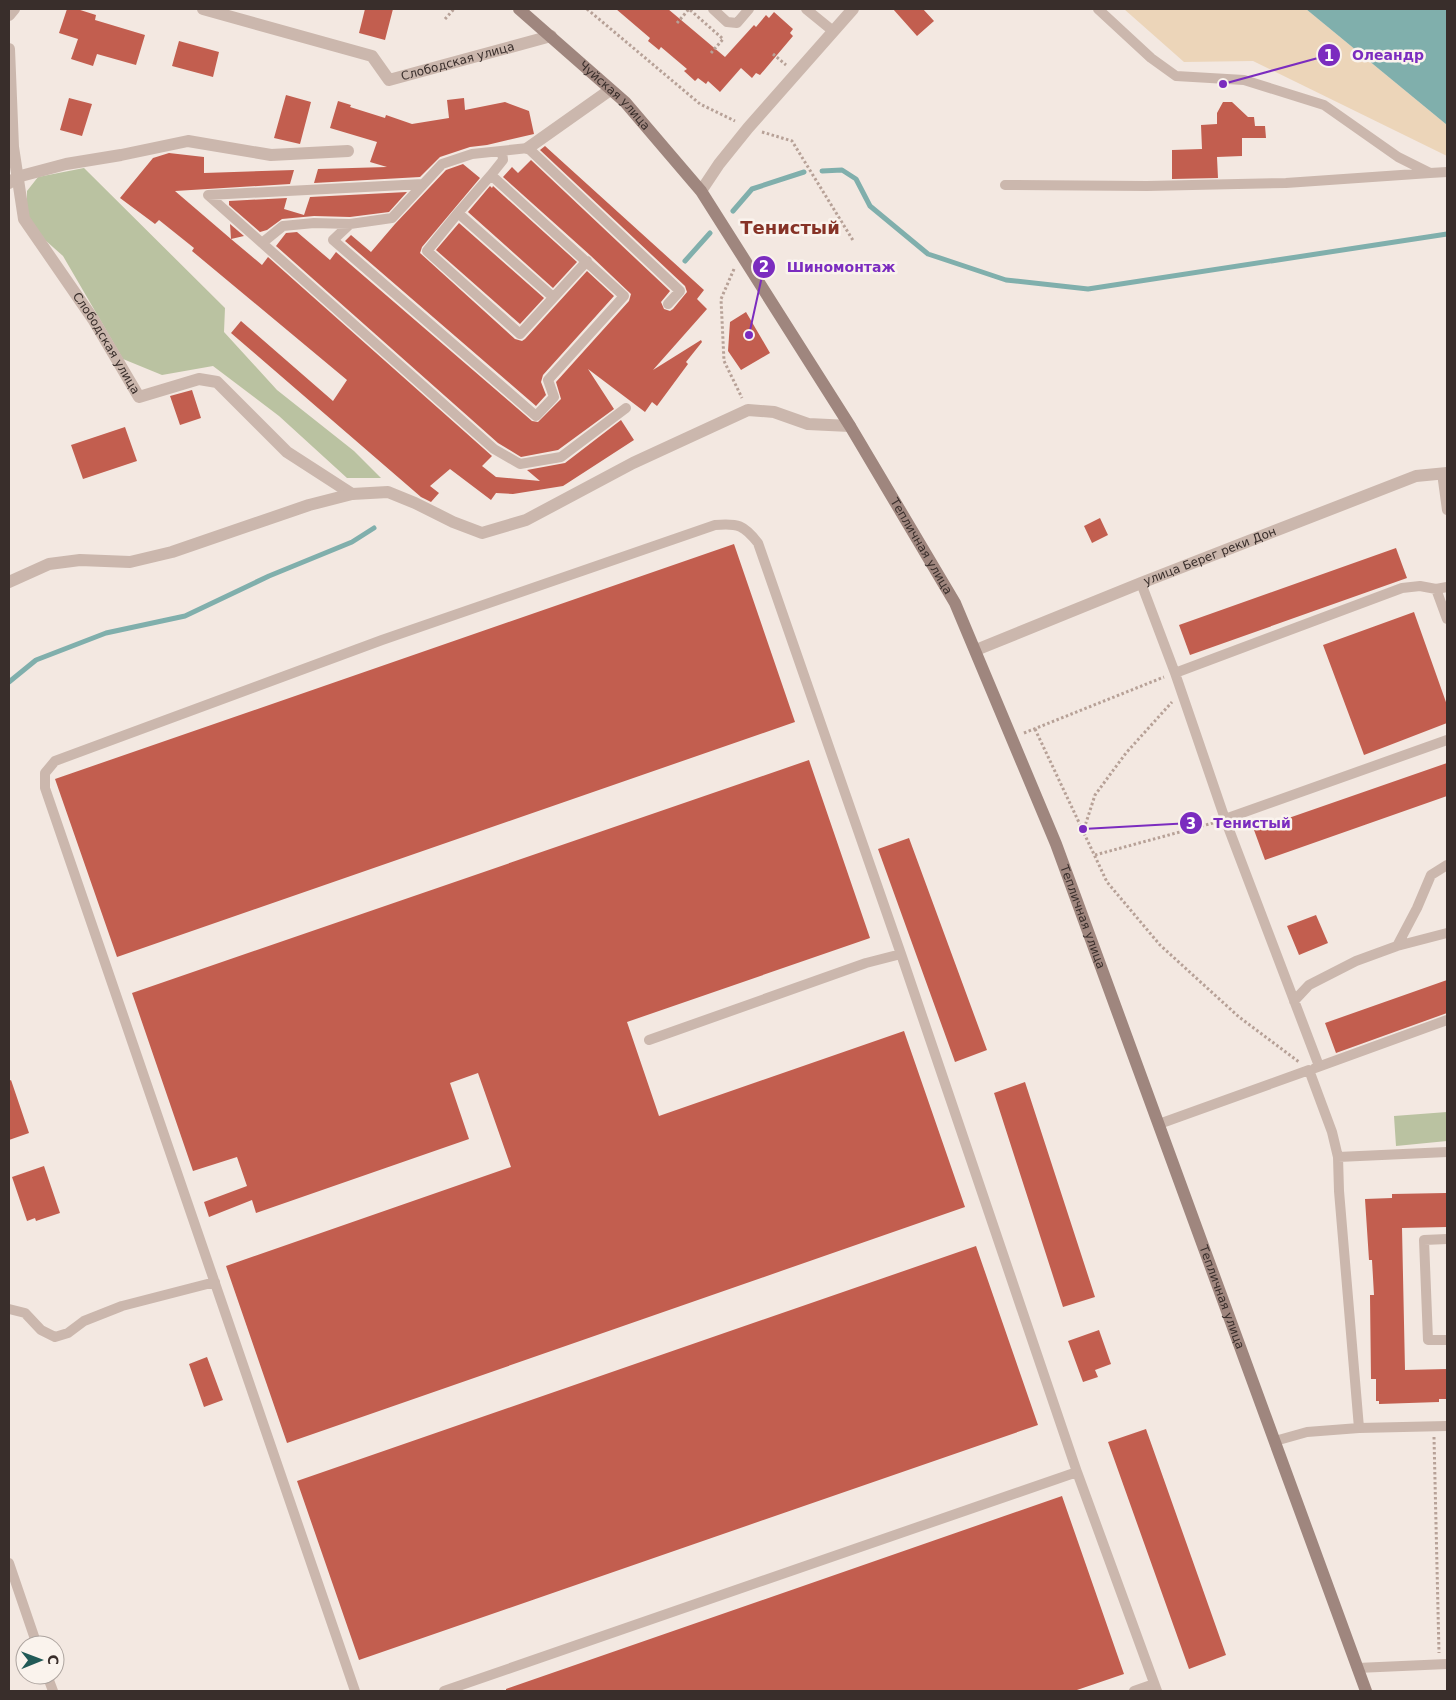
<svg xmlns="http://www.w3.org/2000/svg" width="1456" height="1700" font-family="'DejaVu Sans',sans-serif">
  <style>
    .green { fill: #bac2a1 }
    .sand { fill: #ecd5b9 }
    .water { fill: #80afac }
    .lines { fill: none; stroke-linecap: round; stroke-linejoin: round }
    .stream { stroke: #80afac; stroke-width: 5 }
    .building { fill: #c25e4f }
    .path { stroke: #b7a197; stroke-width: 3; stroke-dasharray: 2.5 2.5; stroke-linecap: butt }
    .lane { stroke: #cbb7ad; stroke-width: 10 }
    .street { stroke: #cbb7ad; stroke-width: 12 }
    .secondary { stroke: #9f867e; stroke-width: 12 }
    .labels { text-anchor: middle; stroke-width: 5; stroke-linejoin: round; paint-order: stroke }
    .street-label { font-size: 12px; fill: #392e2b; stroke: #faf3ed }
    .district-label { font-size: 18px; font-weight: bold; fill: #863226; stroke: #faf3ed }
    .leader { fill: none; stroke: #7b2cbf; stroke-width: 2 }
    .callout-dot { fill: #7b2cbf; stroke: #faf3ed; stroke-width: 2 }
    .mark-label { font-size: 15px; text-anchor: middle; font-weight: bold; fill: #fff }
    .callout-label { font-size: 14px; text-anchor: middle; font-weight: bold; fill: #7b2cbf; stroke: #faf3ed; stroke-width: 5; stroke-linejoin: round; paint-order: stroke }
  </style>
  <rect width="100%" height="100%" fill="#f3e8e1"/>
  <path class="green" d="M84 168 225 308 224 332 277 390 354 451 381 478H347L279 416 213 366 162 375 123 359 63 256 27 224V191L38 177Z
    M1447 1112V1141L1396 1146 1394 1116Z"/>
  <path class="sand" d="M1124 9H1306L1447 125V156L1253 61 1184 62Z"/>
  <path class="water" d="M1306 9H1447V125Z"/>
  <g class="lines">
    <path class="stream" d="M822 171 842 170 856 179 870 206 928 254 1006 280 1088 289 1447 234
      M733 211 752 189 804 172
      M685 261 710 233
      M9 682 36 660 106 633 185 616 269 576 352 542 374 528"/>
  </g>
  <path class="building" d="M67 9H77L96 15 95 20 145 35 136 65 97 54 93 66 71 59 78 39 59 33Z
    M365 9H393L385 40 359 33Z
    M616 9H668L725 57 754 25 756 27 766 15 769 18 774 12 793 29 790 33 793 36 760 75 756 73 752 78 741 68 720 92 708 81 706 84 698 78 695 81 684 71 687 69 661 47 659 50 648 41 650 38Z
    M893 9H923L934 21 917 36Z
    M179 41 219 52 213 77 172 66Z
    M286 95 311 102 300 144 274 138Z
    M69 98 92 104 82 136 60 130Z
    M464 98 465 110 505 102 529 111 534 134 487 145 470 147 440 157 420 177 314 183 318 169 387 167 370 162 377 142 330 128 338 101 351 105 350 107 385 118 386 115 412 124 449 118 447 100Z
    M1223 102H1232L1248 117H1254L1255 126H1265L1266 138H1242V156L1217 157 1218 178 1172 179V150L1202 149 1201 125 1217 124V113Z
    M545 146 704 290 697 299 707 309 653 370 701 340 702 342 686 362 688 364 657 406 652 402 645 412 588 369 614 409 558 450 521 457 498 443 276 246 286 233 297 232 330 260 336 252 532 421 538 422 561 399 556 382 629 301 631 294 591 256 503 177 512 167 518 173 531 160 670 291 661 302 664 309 670 311 673 309 687 292 685 286 540 150Z
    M169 153 204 157V173L294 170 290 184 175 191 231 239 230 224 244 236 231 239 262 265 268 257 492 456 482 466 496 477 540 481 527 470 565 463 621 420 634 440 563 486 513 494 496 493 491 500 450 469 430 486 439 493 431 502 421 497 231 333 241 321 333 401 347 380 192 251 194 248 159 220 155 224 120 198 153 158Z
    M463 164 480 178 422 247 420 253 515 339 522 341 525 339 587 271 614 296 543 375 541 382 546 395 536 406 345 241 351 235 371 252 395 224 446 170Z
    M490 186 492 188 493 186 577 262 553 288 468 212Z
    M407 192 389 212 350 217 314 216 282 219 267 230 260 232 229 205V201L287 198 284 209 304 215 310 197Z
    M459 223 544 298 520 324 436 250Z
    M746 312 770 353 741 370 728 351 730 322Z
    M192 390 201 418 180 425 170 396Z
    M125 427 137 461 83 479 71 445Z
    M1100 518 1108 535 1092 543 1084 526Z
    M734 544 795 722 117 957 55 779Z
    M1396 548 1407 578 1190 655 1179 625Z
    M1414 612 1447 705V723L1364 755 1323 645Z
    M809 760 870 938 627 1022 659 1116 904 1031 965 1207 287 1443 226 1266 511 1167 478 1073 450 1083 469 1139 256 1213 252 1200 209 1217 204 1202 247 1186 237 1157 193 1171 132 993Z
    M1447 763V796L1265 860 1254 830Z
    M909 838 987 1050 955 1062 878 849Z
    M1316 915 1328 943 1299 955 1287 926Z
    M1447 980V1013L1336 1053 1325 1023Z
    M11 1080 29 1133 9 1140V1081Z
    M1025 1082 1095 1297 1063 1307 994 1093Z
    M44 1166 60 1213 36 1221 35 1218 27 1221 12 1177Z
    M1446 1193 1447 1227 1402 1228 1405 1370 1447 1369V1399H1439V1402L1379 1404V1401H1376V1379H1371L1370 1295H1374L1372 1260H1369L1365 1199 1392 1198V1194Z
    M976 1246 1038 1425 359 1660 297 1481Z
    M1099 1330 1111 1364 1095 1370 1098 1377 1083 1382 1068 1341Z
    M207 1357 223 1400 204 1407 189 1364Z
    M1146 1429 1226 1655 1189 1669 1108 1442Z
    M1062 1496 1124 1674 1074 1691H506V1689Z"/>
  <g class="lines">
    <path class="path" d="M587 9 700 104 735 121
      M445 19 454 9
      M677 23 689 9 723 39
      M711 53 724 38
      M773 54 786 65
      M762 132 792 141 854 242
      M734 269 721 299 724 361 742 398
      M1035 729 1107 882 1160 945 1239 1017 1299 1062
      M1024 733 1164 677
      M1084 829 1095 795 1126 753 1172 702
      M1095 855 1213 823
      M1434 1437 1439 1653"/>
    <path class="lane" d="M713 9 727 22 737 23 749 9
      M806 9 833 31
      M1098 9 1151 58 1176 76 1244 80 1324 105 1398 157 1430 173 1447 172
      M423 184 208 195 494 449 520 464 561 457 626 408
      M1005 185 1147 186 1286 183 1430 173
      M458 213 491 175
      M350 224 333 240 536 416 554 397 548 380 624 296 491 175 503 160 502 151
      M262 243 283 226 314 223 350 224 392 218 442 164 472 154 528 148 680 291 668 304
      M553 297 458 213 427 251 520 334 587 261
      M1442 473 1447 510
      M1141 583 1175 673 1225 819 1319 1066
      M1436 589 1447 619
      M1175 673 1402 588 1420 586 1436 589 1447 587
      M1225 819 1447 740
      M1397 946 1417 908 1431 875 1447 865
      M1294 1001 1309 985 1356 961 1397 946 1447 933
      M649 1040 866 963 901 954
      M1315 1068 1447 1020
      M1159 1124 1309 1070 1332 1132 1338 1157 1339 1191 1359 1428
      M1338 1157 1447 1152
      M1447 1239 1424 1240 1428 1340H1447
      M9 1309 25 1313 41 1330 55 1337 68 1333 84 1321 122 1306 215 1282
      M1275 1441 1307 1432 1359 1428 1447 1426
      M9 1563 37 1645
      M1357 1668 1447 1664
      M47 1675 53 1691
      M355 1691 45 788V773L55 761 382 640 715 525C738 523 744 525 758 543L901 954 1077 1472 1157 1691
      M444 1691 1077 1472
      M1134 1691 1154 1684"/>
    <g class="street">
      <path id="s1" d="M203 9 372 56 389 80 551 36"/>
      <path d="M9 15 14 9"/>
      <path id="s2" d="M9 49 13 147 24 219 93 319 139 397 199 379 217 382 287 452 352 494"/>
      <path d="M528 148 610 90"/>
      <path d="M9 183 17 177 66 164 121 155 188 141 271 155 348 151"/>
      <path d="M701 191 719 164 748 128 853 9"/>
      <path d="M9 582 49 564 80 560 130 562 172 552 309 505 352 494 388 492 415 503 453 522 482 533 526 520 633 463 748 410 774 412 808 424 850 426"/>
      <path id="s3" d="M976 650 1141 583 1416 476 1447 473"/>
    </g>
    <path class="secondary" id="s4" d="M519 9 625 102 701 191 850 426 955 603 1056 844 1366 1691"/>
  </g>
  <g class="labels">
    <g class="street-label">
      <text dy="4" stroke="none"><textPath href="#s1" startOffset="276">Слободская улица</textPath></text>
      <text dy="4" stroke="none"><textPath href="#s4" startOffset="129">Чуйская улица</textPath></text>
      <text dy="4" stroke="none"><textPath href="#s2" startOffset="320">Слободская улица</textPath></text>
      <text dy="4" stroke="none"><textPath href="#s4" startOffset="676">Тепличная улица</textPath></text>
      <text dy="4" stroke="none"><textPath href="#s3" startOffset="252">улица Берег реки Дон</textPath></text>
      <text dy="4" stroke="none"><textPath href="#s4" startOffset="1081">Тепличная улица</textPath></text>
      <text dy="4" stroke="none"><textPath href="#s4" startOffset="1486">Тепличная улица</textPath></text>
    </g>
    <g class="district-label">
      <text x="790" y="234">Тенистый</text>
    </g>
  </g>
  <path class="leader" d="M1223 84L1329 55M749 335L764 267M1083 829L1191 823"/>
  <g class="callout-dot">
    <circle cx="1223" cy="84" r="5"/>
    <circle cx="749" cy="335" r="5"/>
    <circle cx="1083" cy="829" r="5"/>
    <circle cx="1329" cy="55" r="12"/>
    <circle cx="764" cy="267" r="12"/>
    <circle cx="1191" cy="823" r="12"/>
  </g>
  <g class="mark-label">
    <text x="1329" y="61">1</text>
    <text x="764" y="272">2</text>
    <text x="1191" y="829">3</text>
  </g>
  <g class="callout-label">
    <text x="1388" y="60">Олеандр</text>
    <text x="841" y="272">Шиномонтаж</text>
    <text x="1252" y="828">Тенистый</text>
  </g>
  <rect width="1456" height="1700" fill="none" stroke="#392e2b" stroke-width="20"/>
  <g transform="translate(40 1660) rotate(89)"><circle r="24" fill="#faf3ed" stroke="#ada49f"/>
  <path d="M0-4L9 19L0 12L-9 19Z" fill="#215a57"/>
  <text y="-8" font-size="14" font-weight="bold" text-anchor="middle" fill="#392e2b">С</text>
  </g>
</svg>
